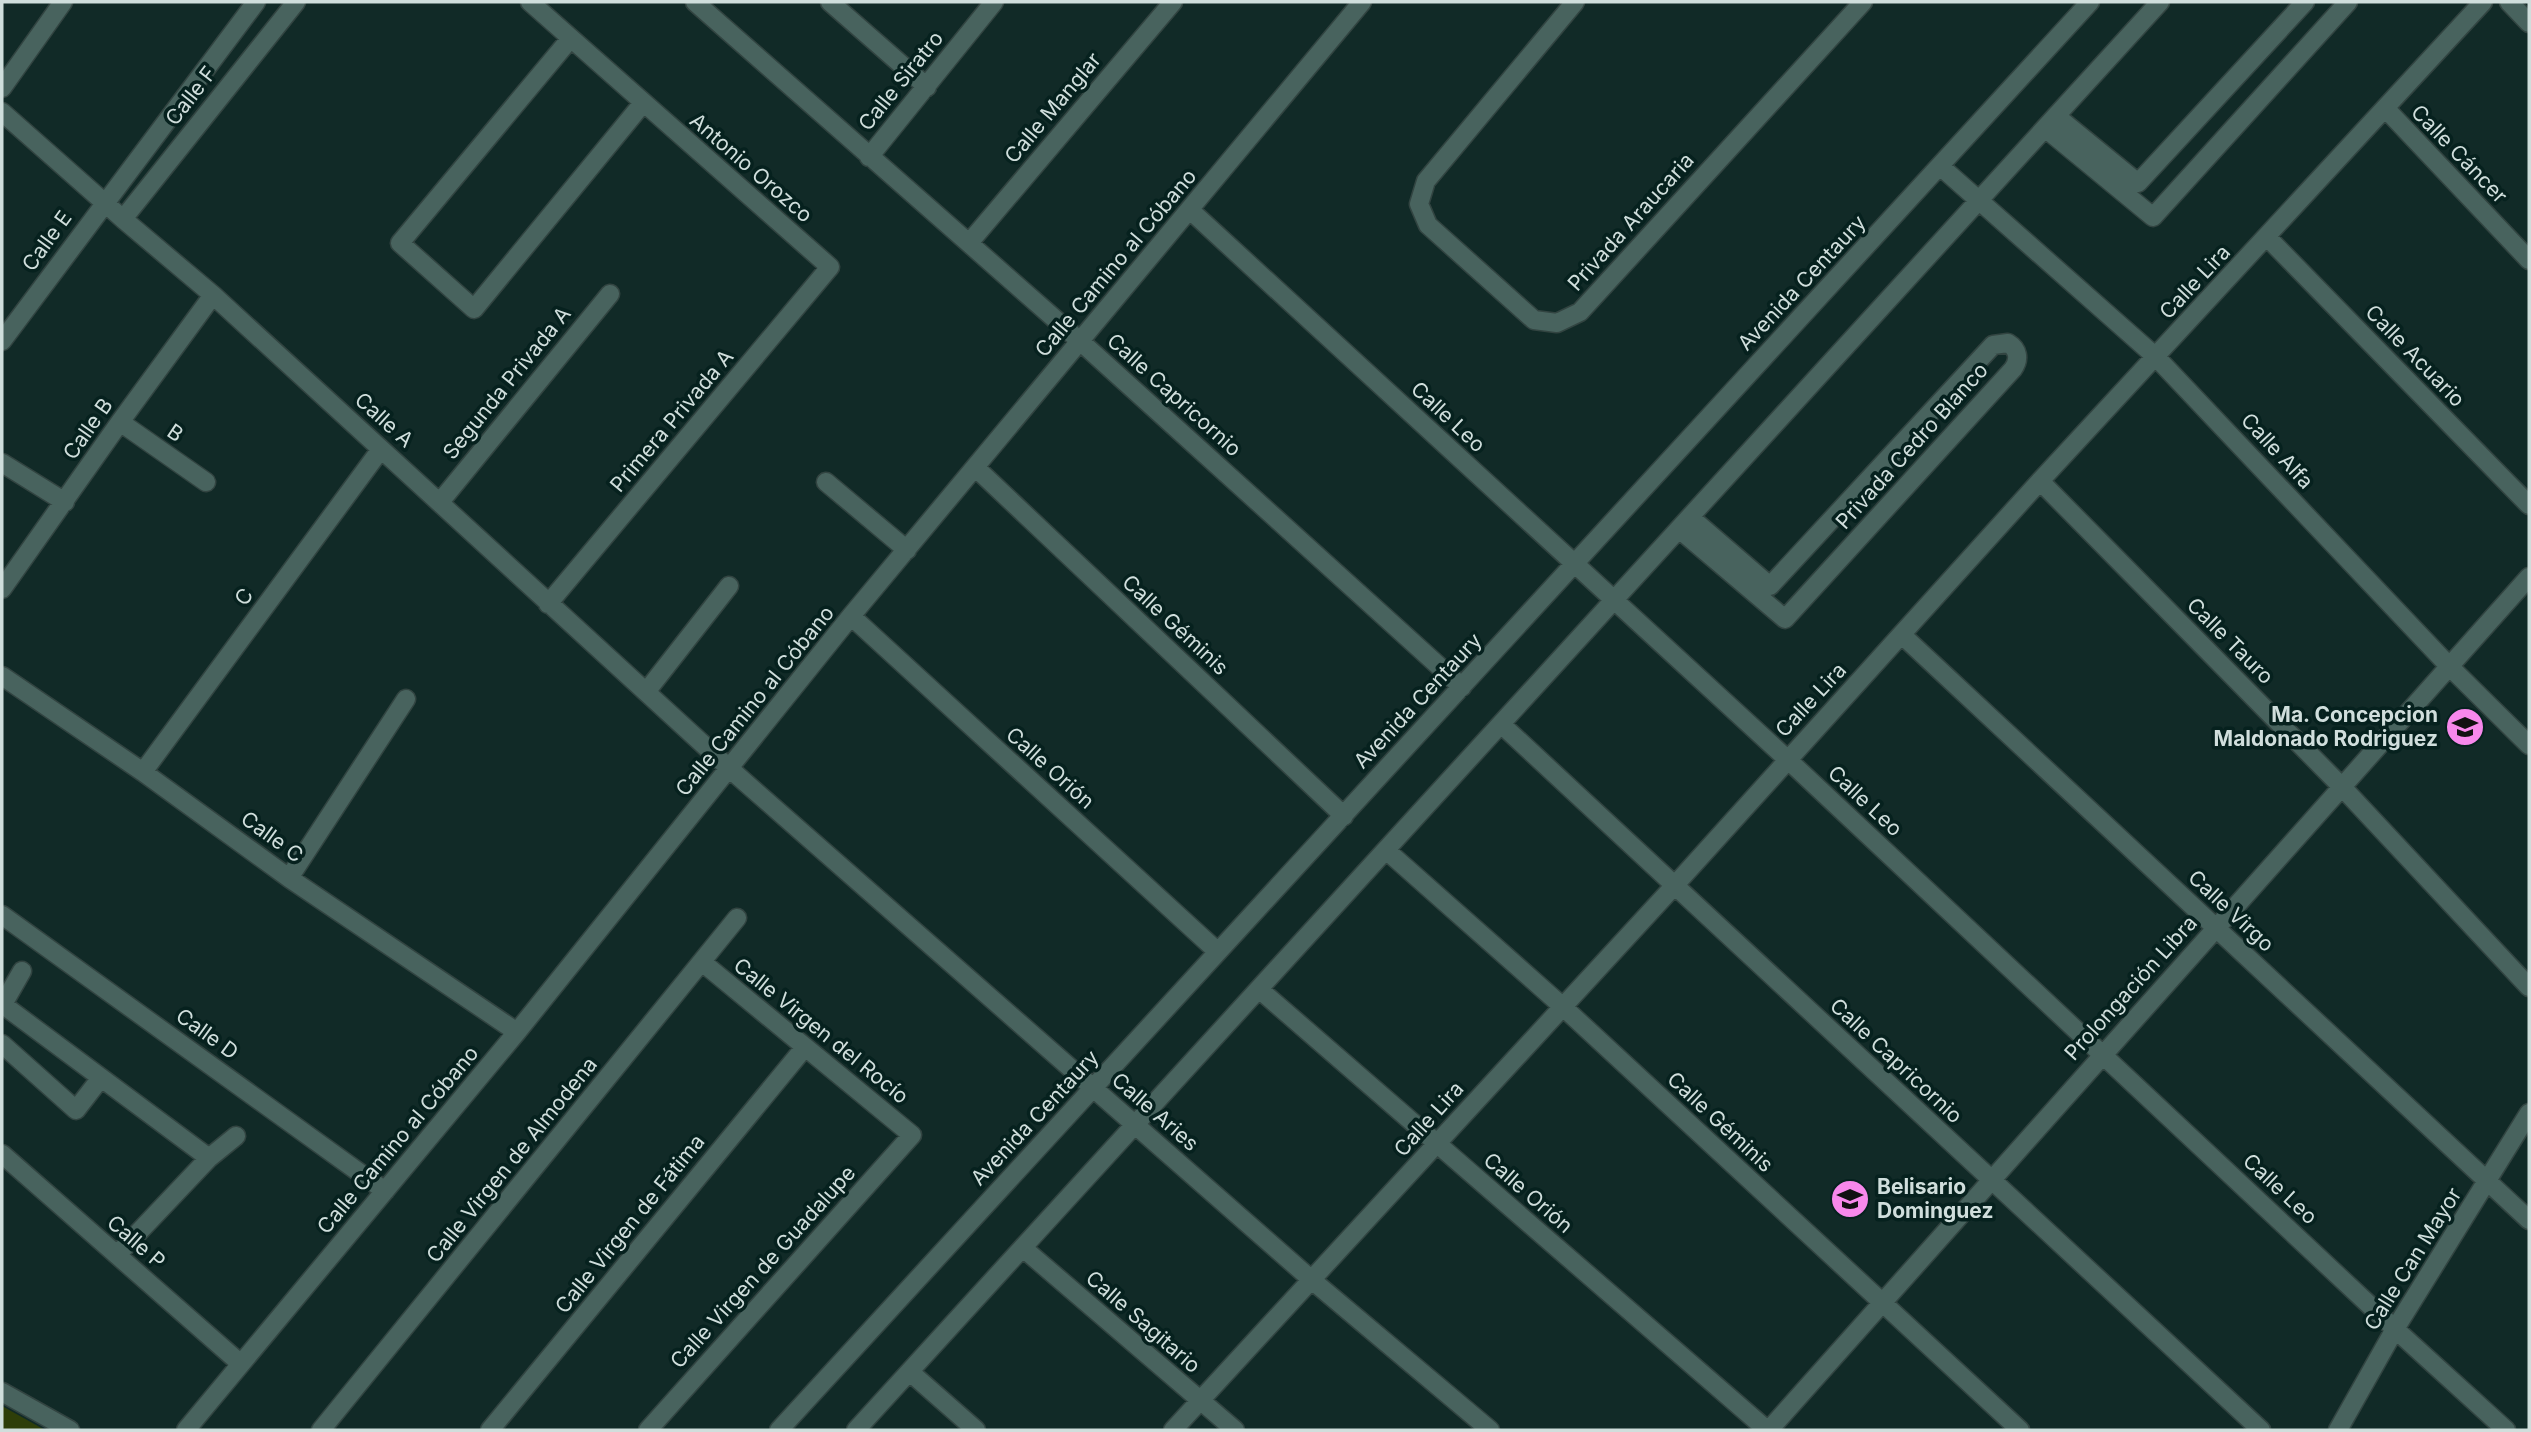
<svg xmlns="http://www.w3.org/2000/svg" width="2531" height="1432" font-family="Inter,sans-serif">
  <style>
    .green { fill: #2e3e09 }
    .lines { fill: none; stroke-linecap: round; stroke-linejoin: round }
    .minor-casing { stroke: #324441; stroke-width: 21 }
    .minor { stroke: #48635e; stroke-width: 18 }
    .labels { text-anchor: middle; stroke-width: 7; stroke-linejoin: round; paint-order: stroke }
    .street-label { font-size: 21px; fill: #d0dedc; stroke: #06211e }
    .poi-label { font-size: 21px; font-weight: bold; fill: #d0dedc; stroke: #06211e; text-anchor: end }
  </style>
  <rect width="100%" height="100%" fill="#112a27"/>
  <path class="green" d="M2 1406 45 1430H2Z"/>
  <g class="lines">
    <defs>
      <path id="minor" d="M530 2 830 267 548 604
        M695 2 1080 341 1462 687
        M830 2 927 87
        M1575 2 1426 181 1419 204 1428 225 1534 320 1557 323 1580 312 1863 2
        M2509 2 2529 23
        M570 39 400 243 474 309 643 103
        M2 88 63 2
        M2386 109 2529 260
        M2 112 123 219 213 295 730 769 1313 1281 1490 1430
        M2056 116 2138 183 2305 2
        M2045 128 2153 217 2348 2
        M869 157 994 2
        M1940 166 2156 357 2449 666 2529 745
        M1190 210 1787 759 2395 1329 2506 1430
        M123 219 296 2
        M2268 238 2529 505
        M969 243 1173 2
        M2 341 256 2
        M120 422 206 482
        M2 463 65 502
        M976 468 1344 816
        M2040 481 2342 787 2529 987
        M826 482 907 550
        M440 502 610 294
        M1679 529 1785 619 2013 369C2020 359 2018 349 2008 343L1993 345 1770 586 1690 517
        M2 589 120 422 213 295
        M851 616 1218 952
        M1902 635 2529 1220
        M2 676 143 772 289 878 517 1032
        M646 692 729 586
        M1501 724 2261 1430
        M143 772 381 449
        M1386 850 1562 1006 2020 1430
        M289 878 406 699
        M2 915 385 1191
        M1259 989 1767 1430
        M2 1004 209 1158
        M2 1006 22 971
        M2 1044 76 1110 100 1079
        M2 1154 241 1364
        M1023 1248 1235 1430
        M117 1255 209 1158 236 1136
        M910 1372 976 1430
        M2 1392 70 1430
        M186 1430 517 1032 851 616 1362 2
        M321 1430 737 918
        M490 1430 805 1047
        M648 1430 912 1135 702 962
        M779 1430 2090 2
        M856 1430 2160 2
        M1173 1430 1675 885 2040 481 2483 2
        M1769 1430 2529 577
        M2338 1430 2395 1329 2529 1113"/>
    </defs>
    <use href="#minor" class="minor-casing"/>
    <use href="#minor" class="minor"/>
  </g>
  <defs>
    <symbol id="school-disc" viewBox="-11 -11 22 22"><circle r="9.5" fill="#f788eb" stroke="#06211e"/><path d="M0-5L7-2L0 1L-7-2ZM-4 1L0 2.5L4 1V4Q0 6-4 4Z" fill="#111"/></symbol>
  </defs>
  <g fill-rule="evenodd">
    <use href="#school-disc" x="2443" y="705" width="44" height="44"/>
    <use href="#school-disc" x="1828" y="1177" width="44" height="44"/>
  </g>
  <g class="labels">
    <g class="street-label">
      <text transform="translate(901 81) rotate(-51)" y="7">Calle Siratro</text>
      <text transform="translate(191 96) rotate(-52)" y="7">Calle F</text>
      <text transform="translate(1053 108) rotate(-50)" y="7">Calle Manglar</text>
      <text transform="translate(2459 154) rotate(46)" y="7">Calle Cáncer</text>
      <text transform="translate(751 168) rotate(41)" y="7">Antonio Orozco</text>
      <text transform="translate(1631 222) rotate(-48)" y="7">Privada Araucaria</text>
      <text transform="translate(47 241) rotate(-54)" y="7">Calle E</text>
      <text transform="translate(1116 263) rotate(-50)" y="7">Calle Camino al Cóbano</text>
      <text transform="translate(2195 282) rotate(-47)" y="7">Calle Lira</text>
      <text transform="translate(1802 283) rotate(-47)" y="7">Avenida Centaury</text>
      <text transform="translate(2415 356) rotate(46)" y="7">Calle Acuario</text>
      <text transform="translate(507 383) rotate(-51)" y="7">Segunda Privada A</text>
      <text transform="translate(1174 395) rotate(42)" y="7">Calle Capricornio</text>
      <text transform="translate(1448 417) rotate(43)" y="7">Calle Leo</text>
      <text transform="translate(384 420) rotate(42)" y="7">Calle A</text>
      <text transform="translate(672 421) rotate(-50)" y="7">Primera Privada A</text>
      <text transform="translate(88 429) rotate(-55)" y="7">Calle B</text>
      <text transform="translate(175 433) rotate(34)" y="7">B</text>
      <text transform="translate(1912 446) rotate(-48)" y="7">Privada Cedro Blanco</text>
      <text transform="translate(2277 451) rotate(47)" y="7">Calle Alfa</text>
      <text transform="translate(244 597) rotate(-54)" y="7">C</text>
      <text transform="translate(1175 625) rotate(43)" y="7">Calle Géminis</text>
      <text transform="translate(2230 641) rotate(45)" y="7">Calle Tauro</text>
      <text transform="translate(1811 700) rotate(-47)" y="7">Calle Lira</text>
      <text transform="translate(755 701) rotate(-51)" y="7">Calle Camino al Cóbano</text>
      <text transform="translate(1418 701) rotate(-47)" y="7">Avenida Centaury</text>
      <text transform="translate(1050 768) rotate(42)" y="7">Calle Orión</text>
      <text transform="translate(1865 801) rotate(43)" y="7">Calle Leo</text>
      <text transform="translate(272 837) rotate(36)" y="7">Calle C</text>
      <text transform="translate(2231 911) rotate(43)" y="7">Calle Virgo</text>
      <text transform="translate(2131 988) rotate(-48)" y="7">Prolongación Libra</text>
      <text transform="translate(821 1031) rotate(39)" y="7">Calle Virgen del Rocío</text>
      <text transform="translate(207 1034) rotate(36)" y="7">Calle D</text>
      <text transform="translate(1896 1061) rotate(43)" y="7">Calle Capricornio</text>
      <text transform="translate(1155 1112) rotate(41)" y="7">Calle Aries</text>
      <text transform="translate(1035 1118) rotate(-47)" y="7">Avenida Centaury</text>
      <text transform="translate(1429 1119) rotate(-48)" y="7">Calle Lira</text>
      <text transform="translate(1720 1122) rotate(43)" y="7">Calle Géminis</text>
      <text transform="translate(398 1140) rotate(-50)" y="7">Calle Camino al Cóbano</text>
      <text transform="translate(512 1160) rotate(-51)" y="7">Calle Virgen de Almodena</text>
      <text transform="translate(2280 1189) rotate(43)" y="7">Calle Leo</text>
      <text transform="translate(1528 1193) rotate(41)" y="7">Calle Orión</text>
      <text transform="translate(630 1224) rotate(-51)" y="7">Calle Virgen de Fátima</text>
      <text transform="translate(136 1242) rotate(41)" y="7">Calle P</text>
      <text transform="translate(2413 1259) rotate(-58)" y="7">Calle Can Mayor</text>
      <text transform="translate(763 1267) rotate(-48)" y="7">Calle Virgen de Guadalupe</text>
      <text transform="translate(1143 1322) rotate(41)" y="7">Calle Sagitario</text>
    </g>
    <g class="poi-label">
      <text x="2438" y="722">Ma. Concepcion<tspan x="2438" dy="24">Maldonado Rodriguez</tspan></text>
      <text x="1877" y="1194" text-anchor="start">Belisario<tspan x="1877" dy="24">Dominguez</tspan></text>
    </g>
  </g>
  <rect width="2531" height="1432" fill="none" stroke="#d0dedc" stroke-width="7"/>
</svg>
